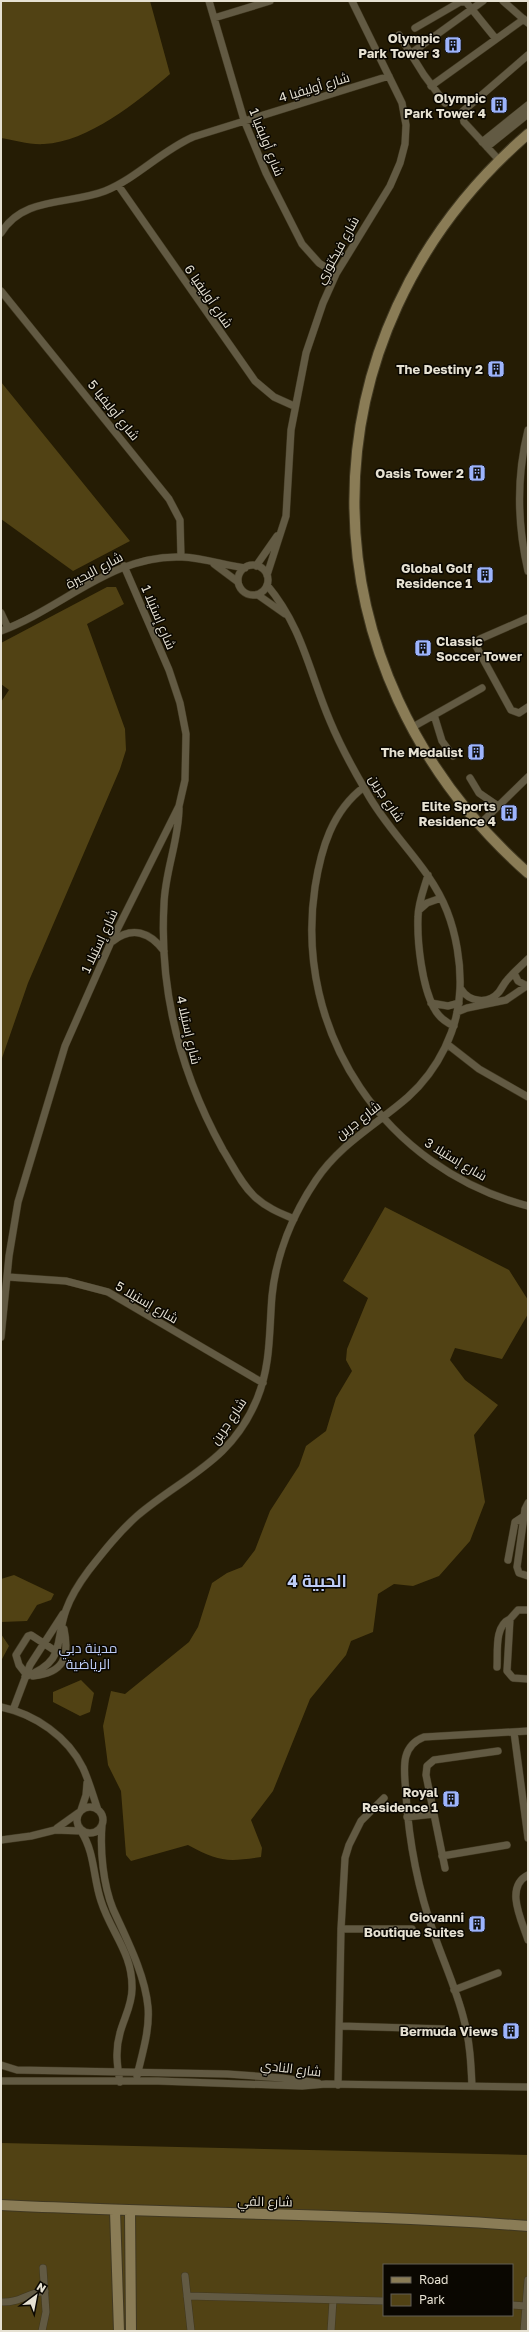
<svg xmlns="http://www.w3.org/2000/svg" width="529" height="2332" font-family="'Golos Text',Cairo,sans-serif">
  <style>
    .green { fill: #514214; fill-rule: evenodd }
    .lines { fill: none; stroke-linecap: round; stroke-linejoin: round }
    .street-casing { stroke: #403821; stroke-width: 8 }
    .secondary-casing { stroke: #403821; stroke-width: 12 }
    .street { stroke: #625a43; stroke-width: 7 }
    .secondary { stroke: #8a7c56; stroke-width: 10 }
    .labels { text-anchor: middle; stroke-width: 3; stroke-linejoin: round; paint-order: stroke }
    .poi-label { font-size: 13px; font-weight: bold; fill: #e6e1d2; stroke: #0a0701; text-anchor: end }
    .street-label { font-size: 13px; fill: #e6e1d2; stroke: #0a0701 }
    .neighbourhood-label { font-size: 14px; fill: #beccf5; stroke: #0a0701 }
    .district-label { font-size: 17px; font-weight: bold; fill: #beccf5; stroke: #0a0701 }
  </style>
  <rect width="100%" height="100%" fill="#251c04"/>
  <path class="green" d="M1 1H150L170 74C137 102 88 142 44 144 30 145 14 140 1 138Z
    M1 382 130 541 73 571 1 519Z
    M107 587H116L124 604 87 624 125 729 126 750 120 769 28 983 1 1061V702L9 690 1 684V643Z
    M385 1207 509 1270 528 1300V1314L502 1359 455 1348 450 1360 465 1380 498 1405 474 1435 485 1502 470 1541 439 1576 413 1586 394 1584 378 1594 373 1632 351 1641 346 1655 310 1699 273 1791 251 1820 262 1848 261 1857C227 1862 219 1862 188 1845L131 1861 126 1855 121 1791 108 1765 103 1726 111 1691 125 1694 189 1642 198 1627 212 1583 227 1573 242 1567 255 1550 270 1511 299 1466 306 1446 326 1431 336 1398 352 1371 346 1360 347 1349 368 1298 343 1281Z
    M14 1575 54 1594 51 1600 37 1605 27 1621 1 1622V1579Z
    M1 1634 9 1646 1 1661Z
    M81 1680 94 1693 90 1712 80 1716 53 1702V1692Z
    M1 2143 528 2155V2331H1ZM384 2265H512V2315H384Z"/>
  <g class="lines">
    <defs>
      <path id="street" d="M209 1 244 120 266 173 302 244 319 263 336 274
        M503 1 528 23
        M214 18 270 1
        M415 28 460 2H466L496 39
        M399 35 424 75 445 103
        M410 54 483 1
        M431 86 524 19
        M482 142 528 105
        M487 147 528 114
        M499 160 464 122 462 112 528 55
        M118 185 255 381 274 397 294 406
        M1 233C23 196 69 205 105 191 137 178 161 151 193 137L389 76
        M1 291 169 499 180 520 181 557
        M528 430C516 478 517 523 528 571
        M214 564 238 582
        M238 580a15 15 0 1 1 30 0a15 15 0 1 1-30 0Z
        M256 566 277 536
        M267 575 286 516 291 430 306 353 323 303 336 274 390 186 400 163 405 144 406 125 402 103 352 1
        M258 595 285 614
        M1 613 8 628
        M528 618 480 639 476 646 511 710 519 713 528 707
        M1 631C63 608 112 554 182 557 203 558 224 565 245 568
        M434 715 442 741 453 756
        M411 728 482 688
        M470 778 479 793 498 806
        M364 787C332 811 321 849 315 887 293 1033 386 1169 528 1206
        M179 808C179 840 165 871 164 904 159 991 181 1074 223 1150 233 1166 241 1184 255 1197 267 1208 280 1213 294 1219
        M480 824 528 777
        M428 875C424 889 418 903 418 917 417 942 422 986 434 1008 438 1016 445 1022 454 1026
        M419 910 427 903 441 898
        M113 941C132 926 150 932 164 951
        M514 973 518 981 527 986
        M461 989C469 1002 488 1005 499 992 502 988 504 983 508 979 514 972 521 966 528 959
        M431 1003 448 1006 459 1003
        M457 1012 467 1008 506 1000 528 985
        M447 1044 479 1069 528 1097
        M8 1277 66 1281 108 1292 263 1383
        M1 1337 9 1256 18 1202 65 1046 111 942 179 806 185 780 186 734 180 703 169 670 124 566
        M528 1503 525 1509 517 1567 519 1573 528 1576
        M508 1560 515 1522 524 1516
        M528 1610H518L510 1619 507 1671 513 1678 528 1679
        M497 1667C498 1652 494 1626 510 1619
        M26 1674 19 1665 16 1655 28 1636 31 1635 57 1652
        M33 1676C63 1673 70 1658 64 1629
        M25 1677C67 1661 54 1643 66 1610 71 1596 80 1582 89 1570 104 1551 119 1532 137 1516 184 1476 231 1462 257 1399 271 1365 269 1332 272 1296 276 1255 293 1214 316 1180 340 1144 376 1125 408 1097 438 1070 459 1029 460 988 461 963 456 934 447 911 429 865 389 834 366 791 353 769 340 745 330 721 309 672 303 628 267 585
        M1 1707C35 1714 68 1737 83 1768 89 1781 93 1796 98 1810
        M13 1710 30 1665 63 1614
        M514 1732 528 1838
        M77 1820a13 13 0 1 1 26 0a13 13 0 1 1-26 0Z
        M81 1810 86 1795 87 1783
        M407 1817 434 1814
        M102 1825C100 1851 103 1884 113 1909 126 1938 145 1974 148 2007 150 2030 142 2054 137 2076
        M57 1828 78 1813
        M1 1840 31 1836 55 1830 81 1831C95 1853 93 1877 101 1901 111 1933 133 1953 132 1989 132 2005 124 2018 120 2033 115 2050 117 2065 120 2082
        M442 1856 507 1845
        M445 1868 426 1775 427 1766 434 1760 498 1751
        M528 1875C504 1887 522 1921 528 1940
        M341 1929H412
        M454 1990 498 1973
        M340 2026 444 2029
        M1 2065 17 2070 227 2074 282 2078 318 2083
        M1 2081H158L302 2086 326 2084 528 2087
        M338 2085 341 1929 345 1858 349 1845 361 1821 384 1798
        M472 2086C471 2064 470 2042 464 2020 457 1991 444 1963 434 1934 418 1889 409 1842 406 1795 405 1773 398 1747 424 1737L528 1731
        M185 2276 191 2331
        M187 2296 384 2301
        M1 2302C20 2303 27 2293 45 2291
        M512 2305 526 2306
        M42 2331 46 2312 43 2268
        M331 2331 333 2300
        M524 2331 528 2280"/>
      <path id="secondary" d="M528 134C295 335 298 670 528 873
        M1 2205C177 2214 353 2213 528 2226
        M115 2211 119 2331
        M130 2211 131 2331"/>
    </defs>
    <use href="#street" class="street-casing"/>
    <use href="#secondary" class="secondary-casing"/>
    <use href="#street" class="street"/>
    <use href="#secondary" class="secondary"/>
  </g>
  <defs>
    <symbol id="building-square" viewBox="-11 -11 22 22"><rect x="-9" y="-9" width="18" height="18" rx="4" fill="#9db4fd" stroke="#0a0701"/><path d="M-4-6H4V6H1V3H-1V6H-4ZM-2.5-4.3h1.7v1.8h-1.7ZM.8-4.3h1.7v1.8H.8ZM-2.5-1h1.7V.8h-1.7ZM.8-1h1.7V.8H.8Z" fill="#111"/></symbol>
  </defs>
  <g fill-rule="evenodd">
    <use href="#building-square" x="443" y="35" width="20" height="20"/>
    <use href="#building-square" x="489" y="95" width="20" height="20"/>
    <use href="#building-square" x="486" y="359" width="20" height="20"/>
    <use href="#building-square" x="467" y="463" width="20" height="20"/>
    <use href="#building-square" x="475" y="565" width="20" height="20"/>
    <use href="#building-square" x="413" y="638" width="20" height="20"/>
    <use href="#building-square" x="466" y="742" width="20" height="20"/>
    <use href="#building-square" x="499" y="803" width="20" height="20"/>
    <use href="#building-square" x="441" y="1789" width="20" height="20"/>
    <use href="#building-square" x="467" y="1914" width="20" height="20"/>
    <use href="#building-square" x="501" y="2021" width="20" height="20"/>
  </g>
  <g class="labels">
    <g class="poi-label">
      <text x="440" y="43">Olympic<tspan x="440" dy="15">Park Tower 3</tspan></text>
      <text x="486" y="103">Olympic<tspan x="486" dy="15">Park Tower 4</tspan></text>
      <text x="483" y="374">The Destiny 2</text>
      <text x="464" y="478">Oasis Tower 2</text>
      <text x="472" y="573">Global Golf<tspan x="472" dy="15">Residence 1</tspan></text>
      <text x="436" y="646" text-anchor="start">Classic<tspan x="436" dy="15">Soccer Tower</tspan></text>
      <text x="463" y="757">The Medalist</text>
      <text x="496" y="811">Elite Sports<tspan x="496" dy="15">Residence 4</tspan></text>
      <text x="438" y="1797">Royal<tspan x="438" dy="15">Residence 1</tspan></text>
      <text x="464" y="1922">Giovanni<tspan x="464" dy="15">Boutique Suites</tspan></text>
      <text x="498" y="2036">Bermuda Views</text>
    </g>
    <g class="street-label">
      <text transform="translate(314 87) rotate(-17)" y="5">شارع أوليفيا 4</text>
      <text transform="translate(267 142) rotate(68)" y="5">شارع أوليفيا 1</text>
      <text transform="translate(337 250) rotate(-61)" y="5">شارع فيكتوري</text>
      <text transform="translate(209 296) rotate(55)" y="5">شارع أوليفيا 6</text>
      <text transform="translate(114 410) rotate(51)" y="5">شارع أوليفيا 5</text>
      <text transform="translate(94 570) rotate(-28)" y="5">شارع البحيرة</text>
      <text transform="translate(159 617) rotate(67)" y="5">شارع إستيلا 1</text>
      <text transform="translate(387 798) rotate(57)" y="5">شارع جرين</text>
      <text transform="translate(99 941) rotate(-65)" y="5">شارع إستيلا 1</text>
      <text transform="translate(189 1030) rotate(77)" y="5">شارع إستيلا 4</text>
      <text transform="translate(358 1120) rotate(-38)" y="5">شارع جرين</text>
      <text transform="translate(456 1159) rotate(31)" y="5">شارع إستيلا 3</text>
      <text transform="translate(147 1302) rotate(30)" y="5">شارع إستيلا 5</text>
      <text transform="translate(228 1421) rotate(-56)" y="5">شارع جرين</text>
      <text transform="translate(291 2068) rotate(7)" y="5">شارع النادي</text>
      <text transform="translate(265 2201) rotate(1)" y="5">شارع الفي</text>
    </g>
    <g class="neighbourhood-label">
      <text x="88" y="1653">مدينة دبي<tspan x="88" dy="16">الرياضية</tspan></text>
    </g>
    <g class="district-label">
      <text x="317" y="1587">الحبية 4</text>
    </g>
  </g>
  <rect width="529" height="2332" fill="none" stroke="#e6e1d2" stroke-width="4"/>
  <rect x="383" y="2264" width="130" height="52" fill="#0a0701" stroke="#625e55"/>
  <rect x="391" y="2277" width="20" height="6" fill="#8a7c56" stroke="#625e55"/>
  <text x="419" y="2284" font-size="12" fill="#e6e1d2">Road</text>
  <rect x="391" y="2294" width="20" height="12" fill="#514214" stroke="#625e55"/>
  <text x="419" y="2304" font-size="12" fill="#e6e1d2">Park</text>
  <g transform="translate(36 2296) rotate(32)" stroke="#0a0701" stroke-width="3" paint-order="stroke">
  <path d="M0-3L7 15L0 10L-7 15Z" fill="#e6e1d2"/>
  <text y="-6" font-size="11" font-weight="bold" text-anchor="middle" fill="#e6e1d2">N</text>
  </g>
</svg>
